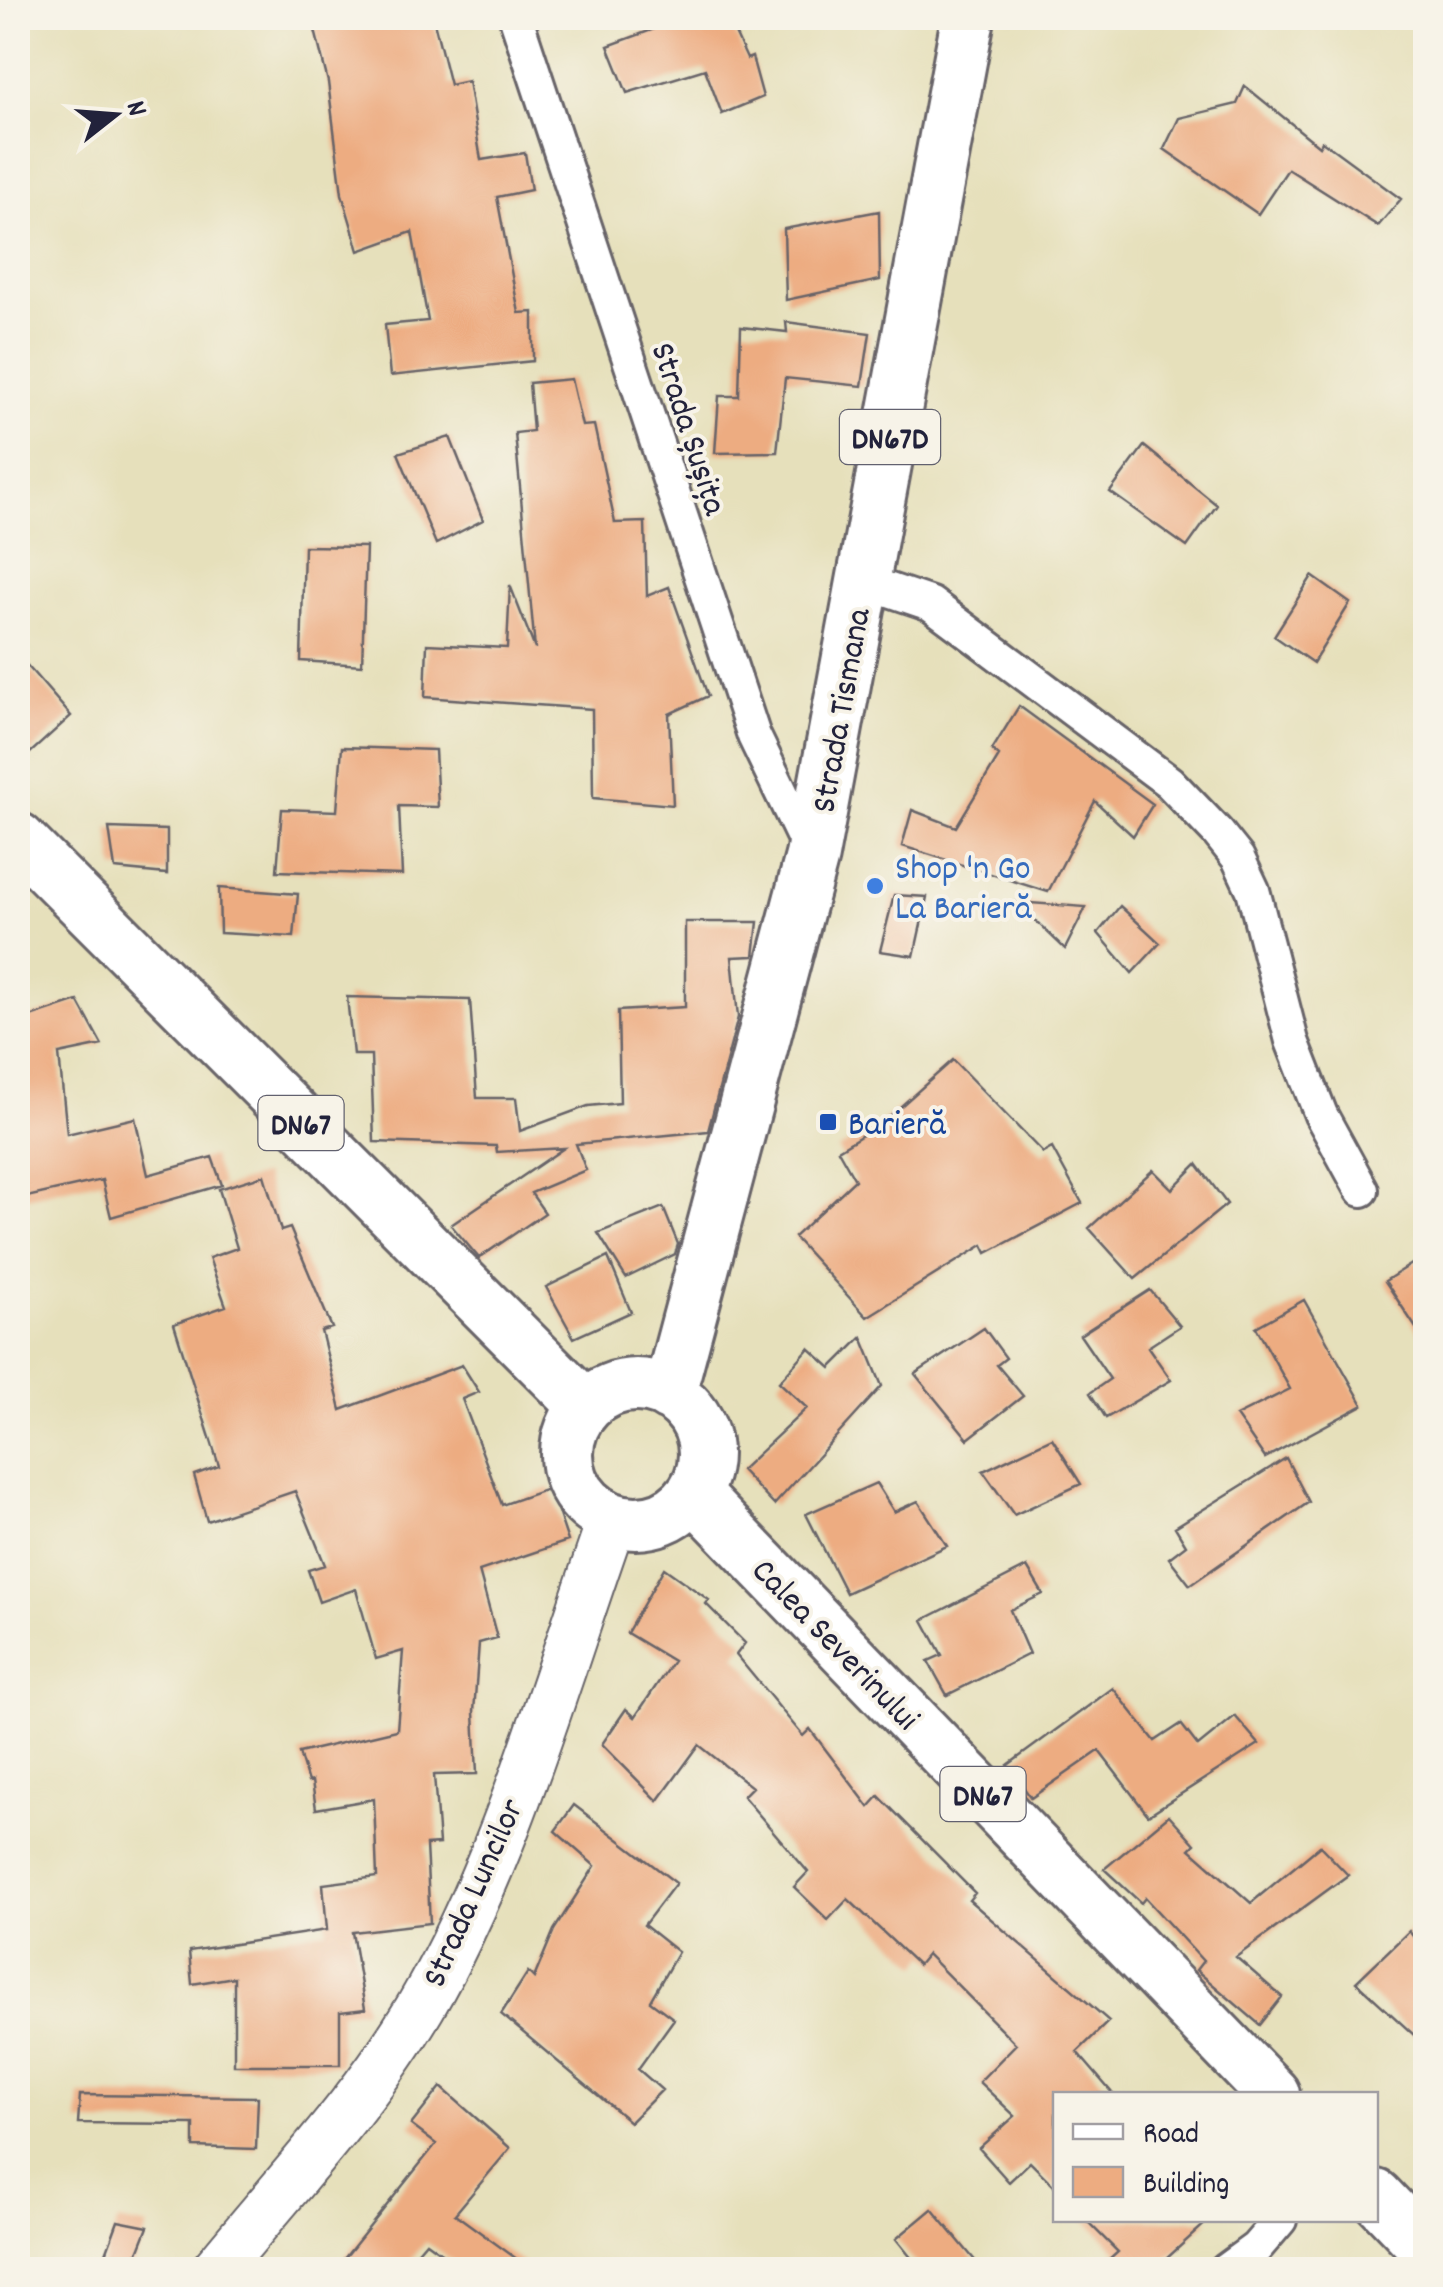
<svg xmlns="http://www.w3.org/2000/svg" width="1443" height="2287" font-family="Dekko,sans-serif">
  <style>
    .building { fill: #edac81 }
    .lines { fill: none; stroke-linecap: round; stroke-linejoin: round }
    .minor-casing { stroke: #676468; stroke-width: 38 }
    .secondary-casing { stroke: #676468; stroke-width: 52 }
    .primary-casing { stroke: #676468; stroke-width: 58 }
    .minor { stroke: #fff; stroke-width: 32 }
    .secondary { stroke: #fff; stroke-width: 48 }
    .primary { stroke: #fff; stroke-width: 52 }
    .shop-dot { fill: #3f7fe0; stroke: #f7f3e8; stroke-width: 4 }
    .transit-dot { fill: #1a4fb4; stroke: #f7f3e8; stroke-width: 4 }
    .labels { text-anchor: middle; stroke-width: 8; stroke-linejoin: round; paint-order: stroke }
    .shield { fill: #f7f3e8; stroke: #62616f; stroke-width: 2.5 }
    .shield-label { font-size: 32px; font-weight: bold; fill: #22223b }
    .street-label { font-size: 35px; fill: #22223b; stroke: #f7f3e8 }
    .shop-label { font-size: 35px; fill: #366cbe; stroke: #f7f3e8; text-anchor: start }
    .transit-label { font-size: 35px; fill: #164399; stroke: #f7f3e8; text-anchor: start }
  </style>
  <rect width="100%" height="100%" fill="#f7f3e8"/>
  <filter id="ink" filterUnits="userSpaceOnUse"><feTurbulence type="fractalNoise" baseFrequency=".01" numOctaves="2"/><feDisplacementMap in="SourceGraphic" scale="20" xChannelSelector="R" yChannelSelector="G"/><feConvolveMatrix kernelMatrix="1 2 1 2 8 2 1 2 1" color-interpolation-filters="sRGB"/></filter>
  <filter id="wash" filterUnits="userSpaceOnUse"><feTurbulence type="fractalNoise" baseFrequency=".0048" numOctaves="4" result="noise"/><feDisplacementMap in="SourceGraphic" scale="40" xChannelSelector="R" yChannelSelector="G"/><feGaussianBlur stdDeviation="2.25" result="paint"/><feColorMatrix in="noise" values="0 0 0 0 0 0 0 0 0 0 0 0 0 0 0 0 0 1.4 0 .05"/><feComposite in="paint" operator="in"/></filter>
  <g filter="url(#wash)">
    <rect width="100%" height="100%" fill="#e6e0bb"/>
    <g id="blocks">
      <path class="building" d="M312 18H433L450 85 468 81 481 160 525 153 531 190 497 197 519 313 533 312V361L390 376 385 325 428 321 412 232 359 251 342 194 328 82Z
        M684 18H728L747 59 752 57 763 97 722 114 705 69 627 93 608 46Z
        M1245 86 1319 146 1322 141 1401 199 1378 226 1288 169 1258 214 1164 149 1179 118 1237 104Z
        M879 211 880 280 786 300 784 229Z
        M786 322 870 333 862 386 785 378 777 452 715 453 719 396H739L741 327 787 332Z
        M571 379 582 426 594 425 615 523 645 522 647 596 669 587 708 696 669 714 673 805 593 798 592 709 425 697 427 644 507 648 510 585 535 649 515 433 533 431 529 383Z
        M450 437 483 520 436 544 398 453Z
        M1144 446 1217 505 1187 547 1110 492Z
        M304 546 366 547 362 665 301 661Z
        M1312 576 1350 603 1313 663 1274 636Z
        M18 655 71 716 18 764Z
        M1019 706 1153 804 1133 836 1095 801 1048 892 902 846 912 810 956 827 999 756 992 750Z
        M342 747 435 750 438 807 399 806 402 875 277 871 282 809 337 811Z
        M109 828 167 830V874L115 869Z
        M219 888 298 894 294 937 220 933Z
        M894 895 927 897 914 956 880 951Z
        M1016 902 1086 907 1065 949Z
        M1120 906 1160 943 1132 973 1098 933Z
        M685 922H758L754 956 732 957 738 1017 708 1131 576 1144 586 1170 531 1193 545 1213 479 1258 451 1225 564 1148 497 1152 496 1146 374 1142 371 1055H353L347 997 470 1000 477 1098H516L520 1131 588 1106 620 1103 618 1011 685 1007Z
        M78 1001 102 1045 59 1054 67 1134 135 1118 148 1175 212 1157 222 1185 111 1217 102 1180 18 1199V1021Z
        M953 1060 1043 1153 1052 1148 1082 1203 987 1253 983 1245 867 1317 794 1237 855 1180 838 1150 882 1123Z
        M1197 1164 1227 1204 1135 1279 1089 1228 1153 1170 1172 1189Z
        M264 1175 281 1231 290 1228 332 1328 321 1331 341 1410 462 1365 479 1392 462 1399 502 1505 550 1488 568 1541 479 1571 497 1638 479 1643 474 1712 477 1774 434 1775 439 1844 426 1845 430 1923 352 1932 365 2009 340 2012V2065H234V1977L192 1984 189 1951 327 1930 323 1884 377 1877 374 1799 316 1809 312 1781 308 1782 299 1753 397 1730 403 1651 376 1659 356 1589 319 1602 308 1570 325 1565 295 1491 207 1521 194 1475 219 1466 174 1324 226 1306 209 1258 237 1248 219 1189Z
        M663 1207 678 1244 675 1254 626 1278 598 1233Z
        M1426 1255V1343L1385 1281Z
        M608 1257 631 1312 574 1338 546 1287Z
        M1150 1290 1180 1326 1148 1347 1171 1380 1106 1418 1090 1393 1110 1379 1080 1335Z
        M1304 1300 1363 1405 1265 1458 1236 1416 1290 1389 1256 1327Z
        M984 1328 1006 1358 997 1365 1023 1396 968 1439 915 1374Z
        M862 1337 882 1386 774 1505 741 1470 807 1408 779 1382 809 1348 831 1368Z
        M1052 1438 1081 1484 1014 1515 983 1471Z
        M1286 1458 1309 1502 1190 1585 1169 1558 1186 1545 1175 1527Z
        M876 1483 894 1512 918 1501 947 1546 846 1593 806 1514Z
        M1027 1567 1043 1594 1010 1610 1029 1654 947 1695 928 1661 942 1655 923 1620Z
        M664 1568 709 1600 706 1604 745 1643 736 1655 803 1736 810 1729 869 1807 879 1796 975 1893 969 1900 1109 2021 1077 2052 1113 2094H1056V2188L1030 2162 1009 2182 979 2148 1015 2116 979 2082 1016 2044 927 1954 918 1965 848 1899 828 1920 794 1887 808 1872 743 1796 752 1787 699 1745 658 1801 602 1744 626 1709 635 1717 673 1661 627 1633Z
        M1113 1688 1155 1741 1181 1724 1198 1746 1235 1716 1259 1744 1148 1815 1099 1751 1031 1798 1008 1765Z
        M574 1805 676 1883 644 1925 678 1952 650 2001 674 2019 638 2069 662 2090 630 2122 501 2014 528 1972 534 1978 554 1930 595 1866 555 1831Z
        M1169 1815 1195 1844 1190 1849 1251 1903 1320 1846 1348 1875 1236 1957 1282 1997 1260 2025 1196 1970 1203 1961 1145 1898 1141 1903 1104 1869Z
        M1409 1931 1426 1953V2046L1356 1982Z
        M441 2087 510 2148 455 2214 532 2270H465L426 2242 402 2270H335L436 2144 411 2125Z
        M80 2095 258 2097 256 2149 194 2147V2124L78 2123Z
        M932 2209 983 2270H921L896 2239Z
        M1086 2220H1209L1154 2270H1098L1118 2252Z
        M118 2221 148 2227 131 2270H100Z"/>
    </g>
  </g>
  <g filter="url(#ink)">
    <use href="#blocks" fill-opacity="0" stroke="#676468" stroke-width="2.5"/>
    <g class="lines">
      <defs>
        <path id="minor" d="M516 18 754 736 812 856
          M863 581 931 604 1169 782 1218 833 1238 858 1253 890 1292 1041 1321 1115 1362 1190
          M1226 2270 1256 2248 1280 2220"/>
        <path id="secondary" d="M216 2270C286 2184 365 2101 421 2006 507 1859 555 1680 612 1520"/>
        <path id="primary" d="M18 839 585 1406
          M567 1454a69 69 0 1 1 138 0a69 69 0 1 1-138 0Z
          M669 1394 812 856 968 18
          M693 1493 1273 2094
          M1376 2196 1426 2248"/>
      </defs>
      <use href="#minor" class="minor-casing"/>
      <use href="#secondary" class="secondary-casing"/>
      <use href="#primary" class="primary-casing"/>
      <use href="#minor" class="minor"/>
      <use href="#secondary" class="secondary"/>
      <use href="#primary" class="primary"/>
    </g>
  </g>
  <circle class="shop-dot" cx="875" cy="886" r="10"/>
  <rect class="transit-dot" x="818" y="1112" width="20" height="20" rx="5"/>
  <g class="labels">
    <g class="shield">
      <rect x="840" y="410" width="100" height="54" rx="8"/>
      <rect x="258.5" y="1096" width="85" height="54" rx="8"/>
      <rect x="940.5" y="1767" width="85" height="54" rx="8"/>
    </g>
    <g class="shield-label">
      <text x="890" y="448">DN67D</text>
      <text x="301" y="1134">DN67</text>
      <text x="983" y="1805">DN67</text>
    </g>
    <g class="street-label">
      <text transform="translate(691 428) rotate(72)" y="12">Strada Șușița</text>
      <text transform="translate(839 710) rotate(-80)" y="12">Strada Tismana</text>
      <text transform="translate(837 1643) rotate(46)" y="12">Calea Severinului</text>
      <text transform="translate(471 1892) rotate(-66)" y="12">Strada Luncilor</text>
    </g>
    <g class="shop-label">
      <text x="895" y="878">Shop 'n Go<tspan x="895" dy="40">La Barieră</tspan></text>
    </g>
    <g class="transit-label">
      <text x="848" y="1134">Barieră</text>
    </g>
  </g>
  <rect width="1443" height="2287" fill="none" stroke="#f7f3e8" stroke-width="60"/>
  <rect x="1053" y="2092" width="325" height="130" fill="#f7f3e8" stroke="#a29fa3" stroke-width="2.5"/>
  <rect x="1073" y="2124" width="50" height="15" fill="#ffffff" stroke="#a29fa3" stroke-width="2.5"/>
  <text x="1143" y="2142" font-size="30" fill="#22223b">Road</text>
  <rect x="1073" y="2167" width="50" height="30" fill="#edac81" stroke="#a29fa3" stroke-width="2.5"/>
  <text x="1143" y="2192" font-size="30" fill="#22223b">Building</text>
  <g transform="translate(115 115) rotate(73)" stroke="#f7f3e8" stroke-width="8" paint-order="stroke">
  <path d="M0-8L18 38L0 25L-18 38Z" fill="#22223b"/>
  <text y="-15" font-size="28" font-weight="bold" text-anchor="middle" fill="#22223b">N</text>
  </g>
</svg>
